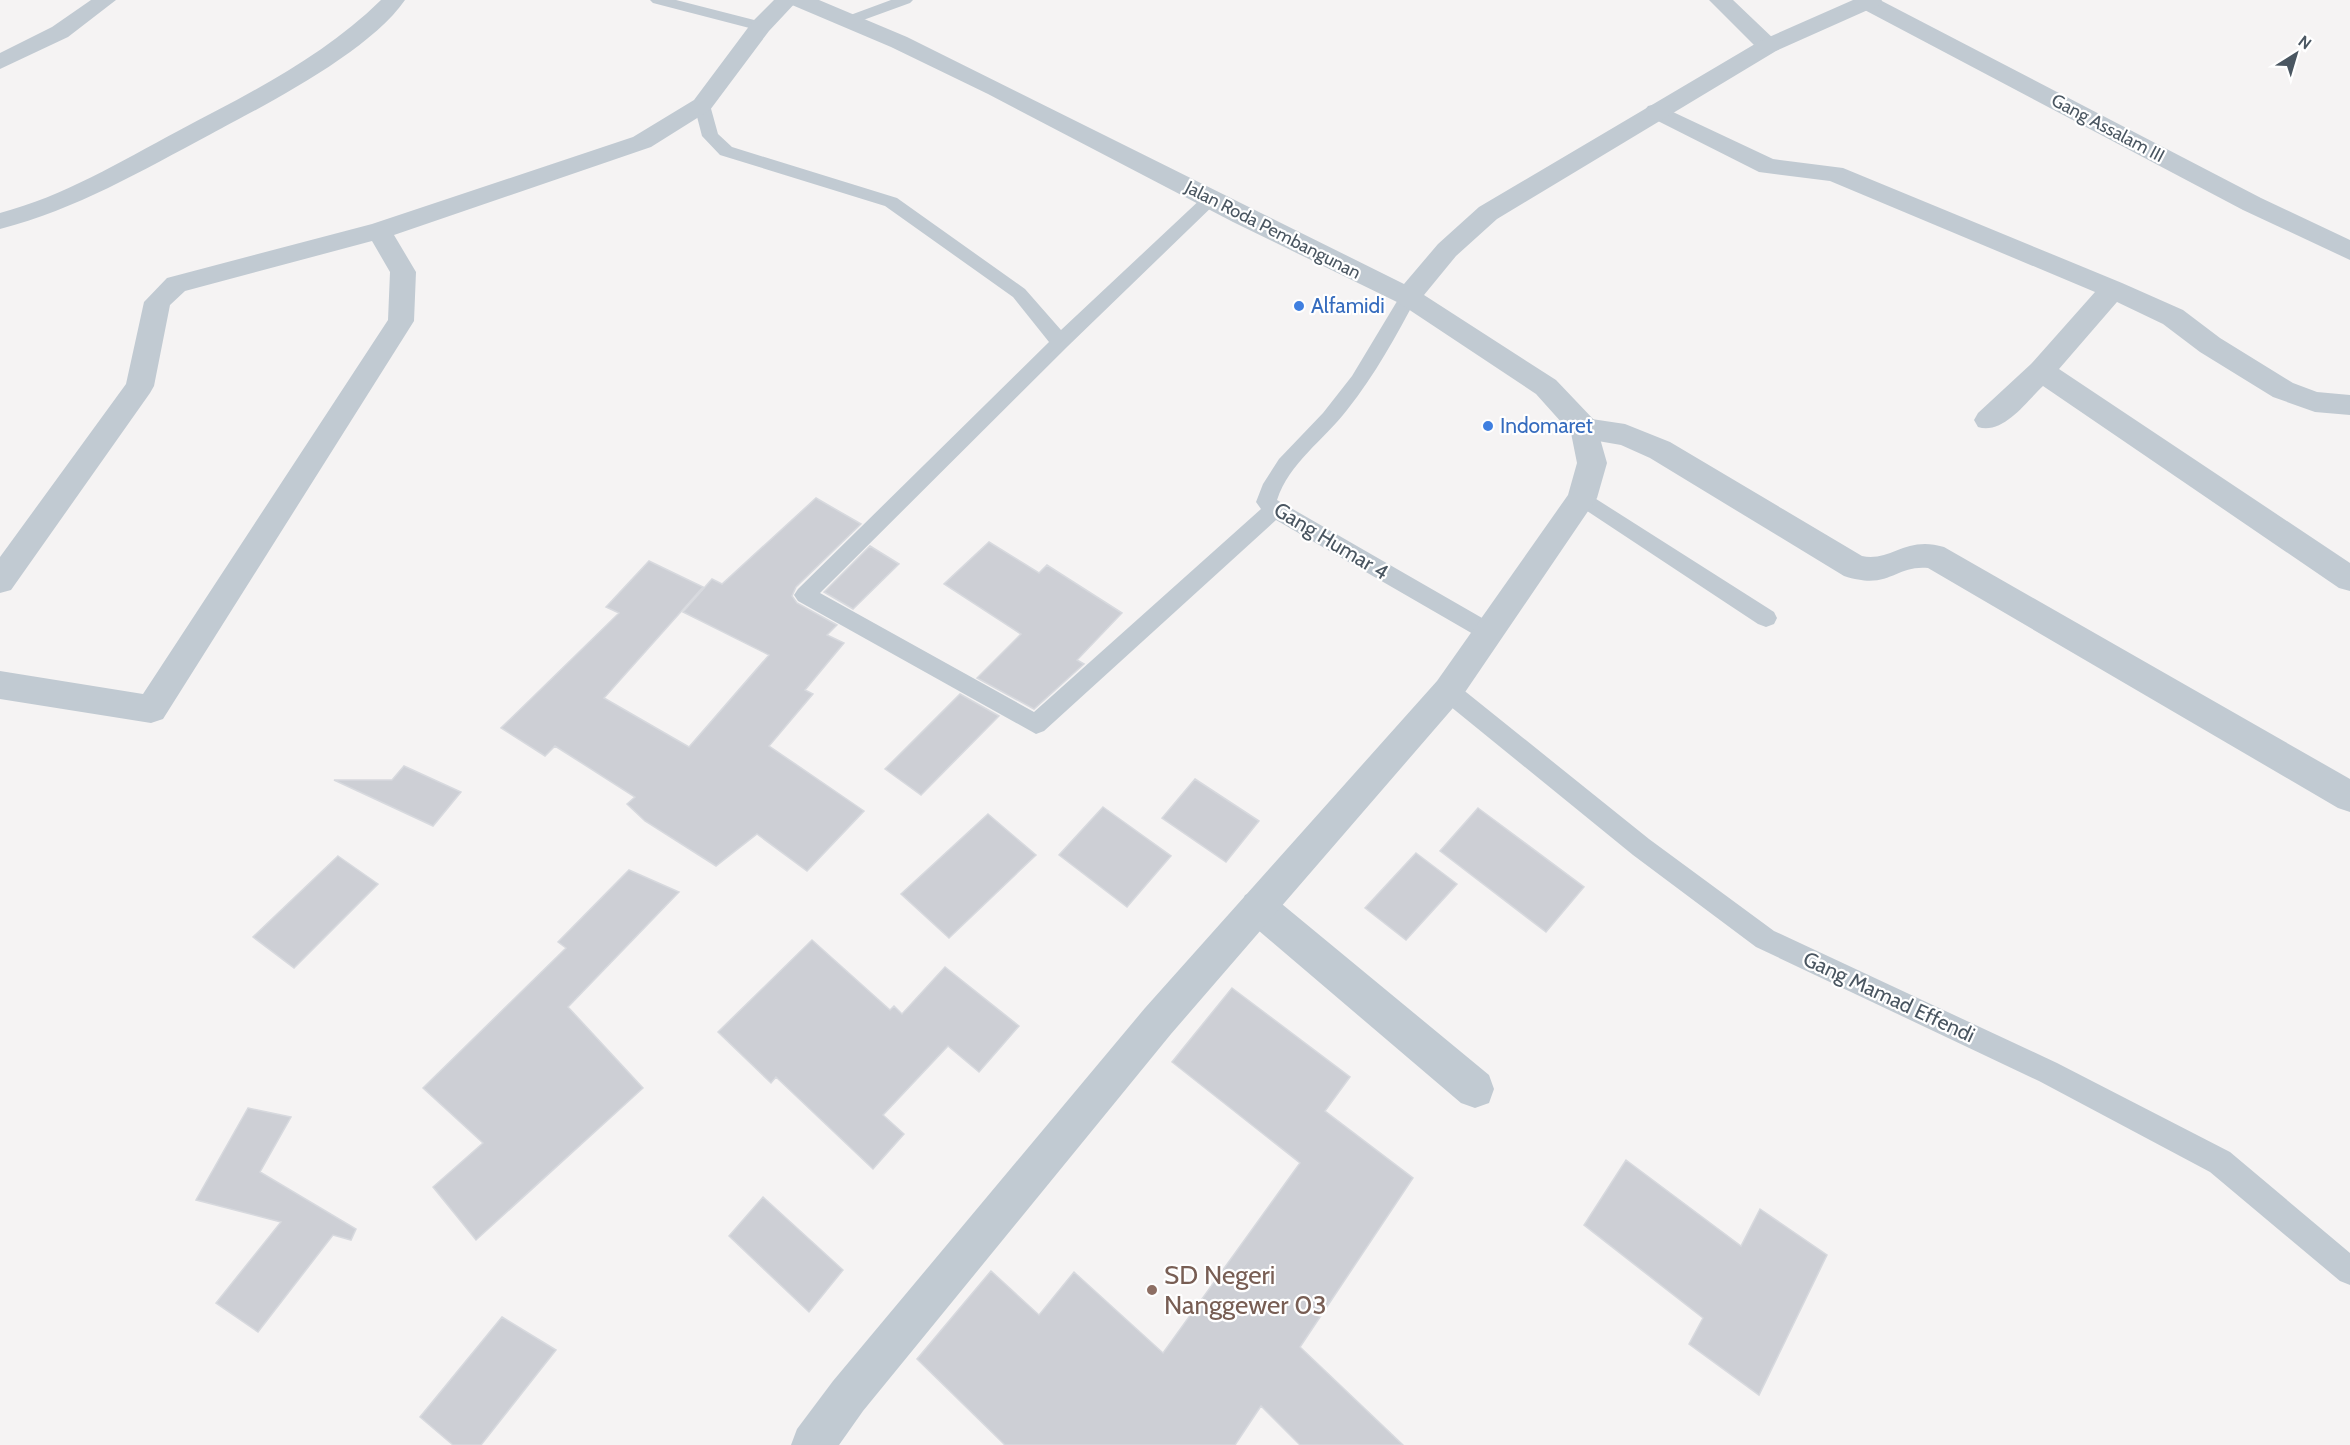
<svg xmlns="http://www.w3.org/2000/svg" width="2350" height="1445" font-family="Cabin,sans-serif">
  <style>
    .building { fill: #cdcfd5; stroke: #d7d9de; stroke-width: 1.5 }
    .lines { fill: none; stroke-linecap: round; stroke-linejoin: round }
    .service { fill: #c1cad2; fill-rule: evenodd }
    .minor { fill: #c1cad2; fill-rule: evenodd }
    .tertiary { fill: #c1cad2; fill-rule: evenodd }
    .shop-dot { fill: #3f7fe0; stroke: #fff; stroke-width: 2 }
    .education-dot { fill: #8d6e63; stroke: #fff; stroke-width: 2 }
    .labels { text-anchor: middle; stroke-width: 4.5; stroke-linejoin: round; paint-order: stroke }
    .far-street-label { font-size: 18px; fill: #4a5661; stroke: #fff }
    .shop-label { font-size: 21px; fill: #366cbe; stroke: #fff; text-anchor: start }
    .street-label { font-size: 21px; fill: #4a5661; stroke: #fff }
    .near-education-label { font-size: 26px; fill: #785e54; stroke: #fff; text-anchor: start }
  </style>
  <rect width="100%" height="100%" fill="#f5f3f3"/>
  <path class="building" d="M816 498 861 524 796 587 792 596 797 603 837 625 827 635 844 643 805 690 813 694 769 746 864 811 807 871 757 834 716 866 645 821 627 804 635 797 555 746 545 756 501 728 619 613 606 607 649 561 703 587 604 698 689 747 769 655 683 612 712 579 722 584Z
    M989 542 1039 573 1047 565 1122 613 1077 660 1084 664 1034 709 977 678 1021 634 944 584Z
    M870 546 899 564 853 609 824 592Z
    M960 694 999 716 921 795 885 769Z
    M404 766 461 792 433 826 334 780H392Z
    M1195 779 1259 821 1226 862 1162 818Z
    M1103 807 1171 856 1127 907 1059 855Z
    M1478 808 1584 887 1546 932 1440 851Z
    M988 814 1036 855 949 938 901 894Z
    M1416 853 1457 884 1406 940 1365 908Z
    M338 856 378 884 294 968 253 937Z
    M629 870 679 892 568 1007 643 1088 476 1240 433 1187 483 1143 423 1088 566 948 558 942Z
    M812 940 890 1010 894 1006 902 1014 945 967 1019 1026 979 1072 948 1046 883 1115 904 1134 873 1169 776 1077 771 1083 718 1032Z
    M1232 988 1350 1077 1325 1111 1413 1178 1300 1347 1403 1445H1300L1261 1406 1235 1445H1005L917 1359 991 1271 1039 1315 1074 1272 1163 1353 1300 1163 1172 1062Z
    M248 1108 291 1117 260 1172 356 1229 351 1240 333 1235 258 1332 216 1303 281 1222 196 1200Z
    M1626 1160 1741 1246 1760 1209 1827 1255 1759 1395 1689 1344 1703 1318 1584 1225Z
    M763 1197 843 1270 809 1312 729 1236Z
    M502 1317 556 1350 481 1445H453L420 1417Z"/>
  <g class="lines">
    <path class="service" d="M650 0H676L766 23 769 26 761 31 653 3Z
      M891 0H913L910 3 855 23 850 25 842 20 845 17Z
      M702 100 710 105 718 134 732 147 897 198 1025 289 1061 330 1204 196 1210 194 1219 200 1067 347 820 593 1034 712 1261 509 1256 502 1263 484 1279 459 1323 413 1352 376 1402 293H1414L1417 297C1396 336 1375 375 1347 410 1324 440 1289 463 1277 500L1496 626 1499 632 1496 638 1488 641 1480 638 1276 520 1044 731 1036 734 798 601 794 595 798 589 1049 342 1013 297 885 206 720 155 702 136 694 105Z
      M1582 490 1774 612 1777 618 1774 624 1766 627 1758 624 1575 503 1572 498 1575 493Z
      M1448 682 1456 684 1649 839 1774 931 2057 1063 2230 1152 2350 1253V1285L2340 1281 2210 1172 2039 1081 1756 947 1633 855 1440 698 1437 691 1440 684Z"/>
    <path class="minor" d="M91 0H116L68 37 0 69V53L52 27Z
      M381 0H405C369 52 267 104 211 134 141 171 77 209 0 229V213C64 196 120 162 178 131 250 93 323 57 381 0Z
      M774 0H798L769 31 710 110 651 147 394 235 416 272 414 321 163 719 151 723 0 699V671L143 694 388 320 390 272 372 241 185 291 170 305 154 386 150 393 11 590 0 593V557L126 384 144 302 167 278 372 224 633 137 694 100 753 21Z
      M1709 0H1733L1776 41 1779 46 1776 51H1760Z
      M1857 0H1880L2261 198 2350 240V260L2243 210 1859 7Z
      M1656 104 1773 159 1843 168 2122 283 2183 310 2220 338 2293 383 2317 392 2350 395V415L2315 412 2273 397 2200 352 2163 324 2117 302 2059 369 2350 563V591L2339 588 2043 386C2026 402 2003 435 1978 427L1974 420 1978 413 2031 364 2095 292 1830 181 1759 172 1648 116 1644 111 1648 106Z
      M1585 418 1625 424 1670 442 1862 556C1891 562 1906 535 1944 547L2350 779V812L2338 808 1928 568C1894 565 1890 591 1844 576L1650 458 1621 445 1575 437 1571 429 1575 421Z
      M1258 890 1271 895 1489 1075 1494 1089 1489 1103 1475 1108 1461 1103 1245 919 1240 907 1245 895Z"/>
    <path class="tertiary" d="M789 0H819L907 37 1404 284 1438 244 1479 207 1760 41 1853 0H1882L1879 5 1776 51 1497 219 1456 256 1424 295 1556 380 1595 421 1607 463 1597 498 1459 701 1171 1034 863 1411 839 1445H791L797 1429 833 1381 1145 1008 1437 681 1568 495 1577 463 1571 433 1536 394 1399 303 1233 222 988 94 891 47 792 5Z"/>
  </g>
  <g class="shop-dot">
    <circle cx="1299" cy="306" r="6"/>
    <circle cx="1488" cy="426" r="6"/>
  </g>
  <circle class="education-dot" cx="1152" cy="1290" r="6"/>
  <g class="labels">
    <g class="far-street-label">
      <text transform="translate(2108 128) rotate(28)" y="6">Gang Assalam III</text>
      <text transform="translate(1273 230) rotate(27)" y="6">Jalan Roda Pembangunan</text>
    </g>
    <g class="shop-label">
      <text x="1311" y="313">Alfamidi</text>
      <text x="1500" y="433">Indomaret</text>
    </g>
    <g class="street-label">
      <text transform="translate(1331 541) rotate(31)" y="7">Gang Humar 4</text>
      <text transform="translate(1889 997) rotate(25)" y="7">Gang Mamad Effendi</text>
    </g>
    <g class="near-education-label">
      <text x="1164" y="1284">SD Negeri<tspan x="1164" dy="30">Nanggewer 03</tspan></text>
    </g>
  </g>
  <g transform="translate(2296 54) rotate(37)" stroke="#ffffff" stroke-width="4.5" paint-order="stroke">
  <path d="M0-4.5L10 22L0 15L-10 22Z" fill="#4a5661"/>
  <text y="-9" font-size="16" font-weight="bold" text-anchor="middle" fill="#4a5661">N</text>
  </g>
</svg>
